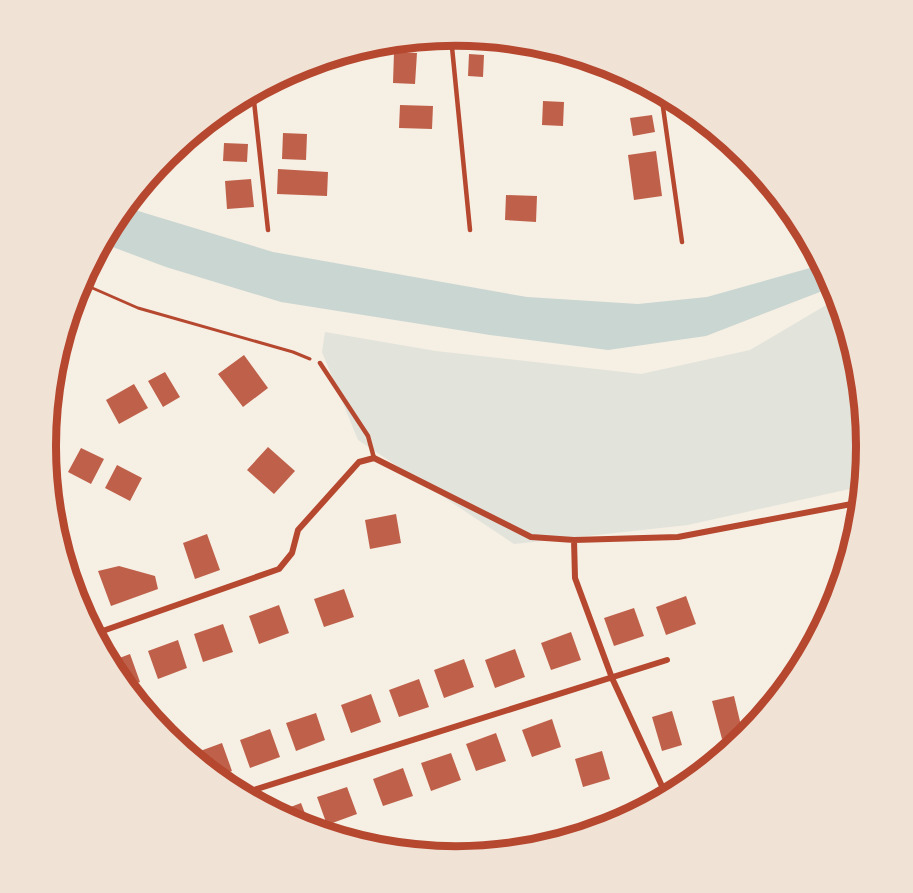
<svg xmlns="http://www.w3.org/2000/svg" width="913" height="893" font-family="'DejaVu Sans',sans-serif">
  <style>
    .green { fill: #e2e4dc }
    .water { fill: #c9d6d2 }
    .building { fill: #bf614a }
    .lines { fill: none; stroke-linecap: round; stroke-linejoin: round }
    .path { stroke: #b5482f; stroke-width: 3 }
    .service { stroke: #b5482f; stroke-width: 4.5 }
    .minor { stroke: #b5482f; stroke-width: 6 }
    .rim { fill: none; stroke: #b5482f; stroke-width: 8 }
  </style>
  <rect width="100%" height="100%" fill="#f6efe4"/>
  <path class="green" d="M838 298 859 367 867 447 863 486 688 525 514 544 358 440 322 352 325 332 436 351 641 374 750 350Z"/>
  <path class="water" d="M125 207 273 252 527 297 638 304 707 297 810 268 820 260 833 284 825 290 706 336 608 350 490 335 281 302 166 267 102 243Z"/>
  <path class="building" d="M467 37 484 39V48L466 47Z
    M394 52 417 53 415 84 393 83Z
    M469 54 484 55 483 77 468 76Z
    M320 61 319 73 291 72 300 67Z
    M543 101 564 102 563 126 542 125Z
    M400 105 433 106 432 129 399 128Z
    M652 115 655 132 633 136 630 118Z
    M283 133 307 134 306 160 282 159Z
    M224 143 248 144 247 162 223 161Z
    M656 151 662 196 634 200 628 155Z
    M278 169 328 172 327 196 277 194Z
    M251 179 254 207 227 209 225 181Z
    M506 195 537 196 536 222 505 220Z
    M244 355 268 388 243 407 218 374Z
    M165 372 180 397 163 407 148 381Z
    M134 384 148 408 119 424 106 400Z
    M268 447 295 471 274 494 247 470Z
    M81 448 104 459 91 484 68 472Z
    M117 465 142 478 130 501 105 488Z
    M396 514 401 543 370 549 365 520Z
    M207 534 220 570 195 579 183 543Z
    M119 566 155 576 158 589 111 606 98 571Z
    M344 589 354 617 324 627 314 599Z
    M686 596 696 624 666 635 656 607Z
    M279 605 289 633 259 644 249 616Z
    M634 608 644 636 614 646 604 618Z
    M223 624 233 652 203 662 194 634Z
    M571 632 581 660 551 670 541 643Z
    M178 640 187 668 158 679 148 651Z
    M515 649 525 677 495 688 485 660Z
    M130 654 140 682 126 687 109 662Z
    M464 659 474 687 444 698 434 670Z
    M419 679 429 707 399 717 389 690Z
    M371 694 381 722 351 733 341 705Z
    M734 696 743 734 722 739 712 701Z
    M672 711 682 745 662 751 652 717Z
    M316 713 325 740 296 751 286 723Z
    M552 719 561 747 532 757 522 730Z
    M270 729 280 757 250 768 240 740Z
    M496 733 506 761 476 771 466 744Z
    M222 743 232 771 215 777 194 760 192 754Z
    M602 751 610 779 583 787 575 759Z
    M451 753 461 780 431 791 421 763Z
    M403 768 413 796 383 806 373 779Z
    M347 787 357 814 327 825 317 797Z
    M301 803 311 829 275 813Z
    M586 827 589 833 558 843 556 838Z"/>
  <g class="lines">
    <path class="path" d="M81 283 138 308 293 352 310 359"/>
    <path class="service" d="M451 37 470 230
      M253 92 268 230
      M661 93 682 242
      M320 363 368 436 374 458"/>
    <path class="minor" d="M574 540 575 578 612 678 667 797
      M94 634 279 569 292 553 298 530 359 462 374 458 531 537 574 540 678 537 862 502
      M241 794 667 660"/>
  </g>
  <path d="M0 0H913V893H0ZM56 446a400 400 0 1 1 800 0a400 400 0 1 1-800 0Z" fill="#f1e2d6" fill-rule="evenodd"/>
  <path class="rim" d="M56 446a400 400 0 1 1 800 0a400 400 0 1 1-800 0Z"/>
</svg>
